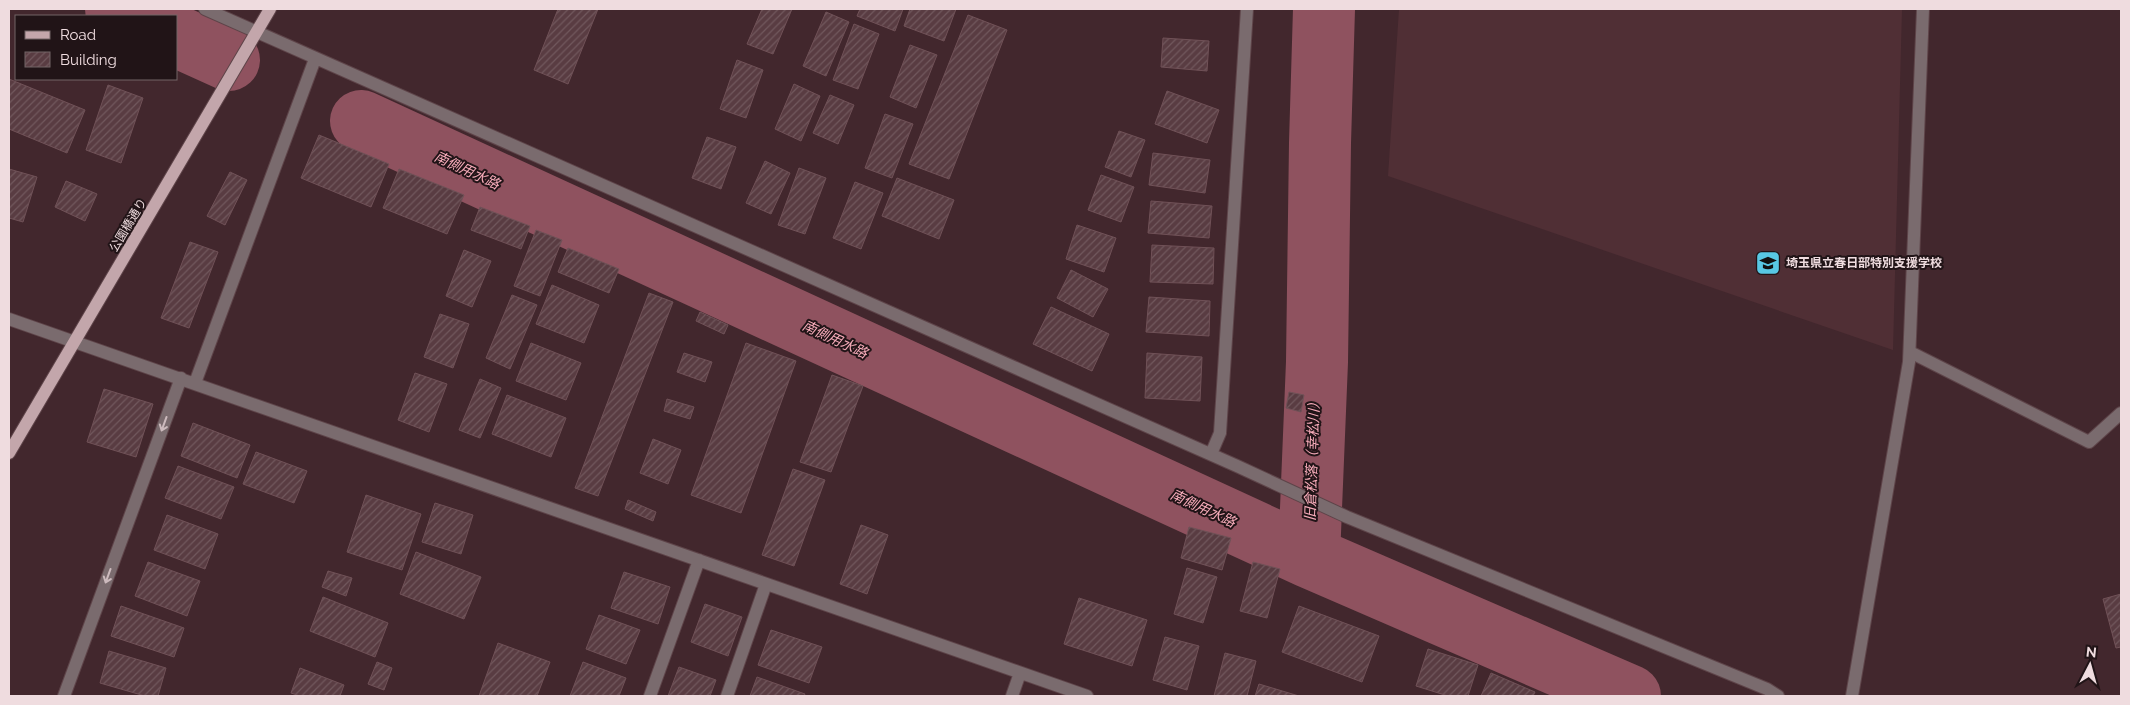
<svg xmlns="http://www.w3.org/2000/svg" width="2130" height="705" font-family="Raleway,'Noto Sans JP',sans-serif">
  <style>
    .built { fill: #502f35 }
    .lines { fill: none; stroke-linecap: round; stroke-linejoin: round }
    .river { stroke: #8f525f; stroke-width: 62 }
    .building { fill: url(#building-hatch); stroke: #705157 }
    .minor-casing { stroke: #5e4449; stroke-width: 14 }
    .major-casing { stroke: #5e4449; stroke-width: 14 }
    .minor { stroke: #7a6b6e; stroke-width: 12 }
    .major { stroke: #c3a6ab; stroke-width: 12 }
    .oneway { stroke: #ccbabd }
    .labels { text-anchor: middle; stroke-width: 4; stroke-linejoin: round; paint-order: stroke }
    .street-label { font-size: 12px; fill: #efdcdf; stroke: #211417 }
    .poi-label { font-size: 12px; font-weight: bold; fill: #efdcdf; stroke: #211417; text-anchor: start }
    .water-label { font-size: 14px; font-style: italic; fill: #f6abb9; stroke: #211417 }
  </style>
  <defs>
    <pattern id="building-hatch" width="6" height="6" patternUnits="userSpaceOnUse" patternTransform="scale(1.25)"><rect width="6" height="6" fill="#593c42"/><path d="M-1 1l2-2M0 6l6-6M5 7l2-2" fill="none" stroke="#71585d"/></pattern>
  </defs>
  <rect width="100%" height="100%" fill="#42272d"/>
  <path class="built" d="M1399 9H1902L1893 350 1388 176Z"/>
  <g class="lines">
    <path class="river" d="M116 9 132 16
      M176 36 229 60
      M361 121 1309 557 1630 696
      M1309 557 1317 362 1320 143 1324 9"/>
  </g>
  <path class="building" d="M558 9H598L568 84 534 70Z
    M762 9H792L773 54 747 44Z
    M860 9H903L895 31 857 16Z
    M910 9H956L944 41 904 26Z
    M826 12 849 22 826 76 803 66Z
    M968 15 1007 30 949 179 909 164Z
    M854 24 879 34 858 89 833 80Z
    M1163 38 1209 41 1207 71 1161 67Z
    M910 45 937 55 916 108 890 97Z
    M737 60 763 70 746 118 720 109Z
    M9 79 85 110 67 153 9 129Z
    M794 84 820 96 801 141 775 129Z
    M108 85 143 98 121 163 86 150Z
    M1167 91 1219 110 1207 143 1155 124Z
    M830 95 854 105 838 144 813 133Z
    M885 114 913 124 892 178 865 168Z
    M1119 131 1145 140 1131 177 1105 167Z
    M319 135 389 164 371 207 301 178Z
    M707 137 736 147 721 189 692 178Z
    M1153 153 1210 160 1205 193 1149 185Z
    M765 161 790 173 771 214 746 203Z
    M799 168 826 178 805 234 778 225Z
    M9 169 37 177 23 222 9 218Z
    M399 169 464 195 447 234 383 208Z
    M230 172 247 180 225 225 207 216Z
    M1101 175 1134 187 1121 222 1088 210Z
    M897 178 954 200 939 239 882 216Z
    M66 181 97 194 85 221 55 207Z
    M855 182 883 193 861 249 833 238Z
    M1151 201 1212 206 1209 238 1148 233Z
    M480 207 530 226 521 249 471 230Z
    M1077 225 1116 238 1104 272 1066 259Z
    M536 230 562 240 540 296 514 286Z
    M190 242 218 252 189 328 161 318Z
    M1152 245 1214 248 1213 284 1150 282Z
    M568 248 619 269 609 293 558 272Z
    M464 250 491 261 472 307 446 296Z
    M1071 270 1108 289 1093 317 1057 298Z
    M552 285 599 305 584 343 536 324Z
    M649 293 673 302 598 496 575 488Z
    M512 295 537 305 510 369 486 358Z
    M1149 297 1210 301 1209 336 1146 332Z
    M1051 307 1109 334 1092 371 1033 344Z
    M700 312 728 325 724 334 696 321Z
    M440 314 469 324 453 368 424 357Z
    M531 343 581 363 566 400 516 381Z
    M746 343 796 361 741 513 691 495Z
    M684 353 712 362 705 382 677 372Z
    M1147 353 1202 357 1200 401 1145 398Z
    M415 373 447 384 429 432 398 420Z
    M832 375 863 386 831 472 800 462Z
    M480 379 501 388 480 438 459 430Z
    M104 389 153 404 136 457 87 442Z
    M1289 392 1304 395 1301 412 1286 408Z
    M507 395 566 418 551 457 492 434Z
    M667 399 694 407 690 419 664 411Z
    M193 423 250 445 237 478 181 456Z
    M653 439 681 450 668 484 640 473Z
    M256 452 307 471 294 503 243 484Z
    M178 466 234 487 221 519 165 498Z
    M793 469 825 480 794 566 762 555Z
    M366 495 421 514 402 570 347 552Z
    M628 500 656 512 653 521 625 509Z
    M435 503 473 515 461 554 422 542Z
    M167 515 218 534 205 569 154 550Z
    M861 525 888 535 867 594 840 584Z
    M1189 527 1231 538 1222 570 1181 558Z
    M416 552 481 577 464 619 400 594Z
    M148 562 200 581 187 616 135 596Z
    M1253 562 1280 569 1267 618 1240 611Z
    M1187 568 1217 577 1203 623 1174 614Z
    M328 571 352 578 346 596 322 587Z
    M624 572 670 587 658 624 611 608Z
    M2121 594V647L2116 648 2103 599Z
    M323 597 388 623 375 657 310 631Z
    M1079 598 1147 620 1132 666 1064 644Z
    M705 604 742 617 728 656 691 642Z
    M121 606 184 628 174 657 111 636Z
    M1299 606 1379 636 1362 682 1282 652Z
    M599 615 640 630 626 664 586 649Z
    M771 630 822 647 809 683 758 665Z
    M1165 637 1199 646 1187 690 1153 680Z
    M498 643 550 662 537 696H479Z
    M1428 649 1478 665 1468 696H1448L1416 686Z
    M109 651 166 668 158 696H145L100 683Z
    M1225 653 1256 661 1247 696H1214Z
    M377 662 392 668 384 690 368 684Z
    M583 662 626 678 619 696H570Z
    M679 667 716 680 710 696H668Z
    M300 668 344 685 340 696H300L291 693Z
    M1491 673 1535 692 1533 696H1481Z
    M757 677 805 694 804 696H750Z
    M1259 684 1299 696H1255Z"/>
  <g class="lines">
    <defs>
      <path id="minor" d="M205 9 1237 466 1347 517 1767 689 1778 696
        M9 319 1087 696
        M1910 352 2089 442 2121 413
        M195 383 315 59
        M1211 454 1220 433 1247 9
        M64 696 181 378
        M650 696 699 560
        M727 696 766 584
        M1012 696 1020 673
        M1852 696 1909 362 1923 9"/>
      <path id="major" d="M9 453 270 9"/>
    </defs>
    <use href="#minor" class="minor-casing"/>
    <use href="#major" class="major-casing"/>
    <use href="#minor" class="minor"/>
    <use href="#major" class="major"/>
  </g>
  <defs><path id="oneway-shaft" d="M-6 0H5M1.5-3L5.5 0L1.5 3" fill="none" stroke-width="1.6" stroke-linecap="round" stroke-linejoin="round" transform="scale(1.25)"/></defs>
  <g class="oneway">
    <use href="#oneway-shaft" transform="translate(164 424) rotate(110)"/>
    <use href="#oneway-shaft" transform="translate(108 576) rotate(110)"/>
  </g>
  <defs>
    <symbol id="school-square" viewBox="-11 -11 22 22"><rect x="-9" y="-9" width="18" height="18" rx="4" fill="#58c8e4" stroke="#211417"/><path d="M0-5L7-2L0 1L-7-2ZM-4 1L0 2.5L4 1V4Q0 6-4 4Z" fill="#111"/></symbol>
  </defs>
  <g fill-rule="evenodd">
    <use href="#school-square" x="1754" y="249" width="28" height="28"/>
  </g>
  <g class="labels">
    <g class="street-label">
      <text transform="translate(128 225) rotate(-59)" y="4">公園橋通り</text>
    </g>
    <g class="poi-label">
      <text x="1786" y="267">埼玉県立春日部特別支援学校</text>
    </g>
    <g class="water-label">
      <text transform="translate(467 170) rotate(25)" y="5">南側用水路</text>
      <text transform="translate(835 339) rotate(25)" y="5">南側用水路</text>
      <text transform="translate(1312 458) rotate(-88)" y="5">旧倉松落（幸松川）</text>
      <text transform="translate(1203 508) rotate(25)" y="5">南側用水路</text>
    </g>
  </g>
  <rect width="2130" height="705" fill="none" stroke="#efdcdf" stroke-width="20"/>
  <rect x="15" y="15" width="162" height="65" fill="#211417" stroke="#736467"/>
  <rect x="25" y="31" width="25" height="8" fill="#c3a6ab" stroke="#736467"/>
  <text x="60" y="40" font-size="15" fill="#efdcdf">Road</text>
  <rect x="25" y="52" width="25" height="15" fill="url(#building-hatch)" stroke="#736467"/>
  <text x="60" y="65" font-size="15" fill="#efdcdf">Building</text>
  <g transform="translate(2090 665) rotate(6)" stroke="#211417" stroke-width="4" paint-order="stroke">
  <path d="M0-4L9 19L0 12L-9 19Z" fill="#efdcdf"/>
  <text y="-8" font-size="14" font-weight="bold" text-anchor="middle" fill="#efdcdf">N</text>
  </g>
</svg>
